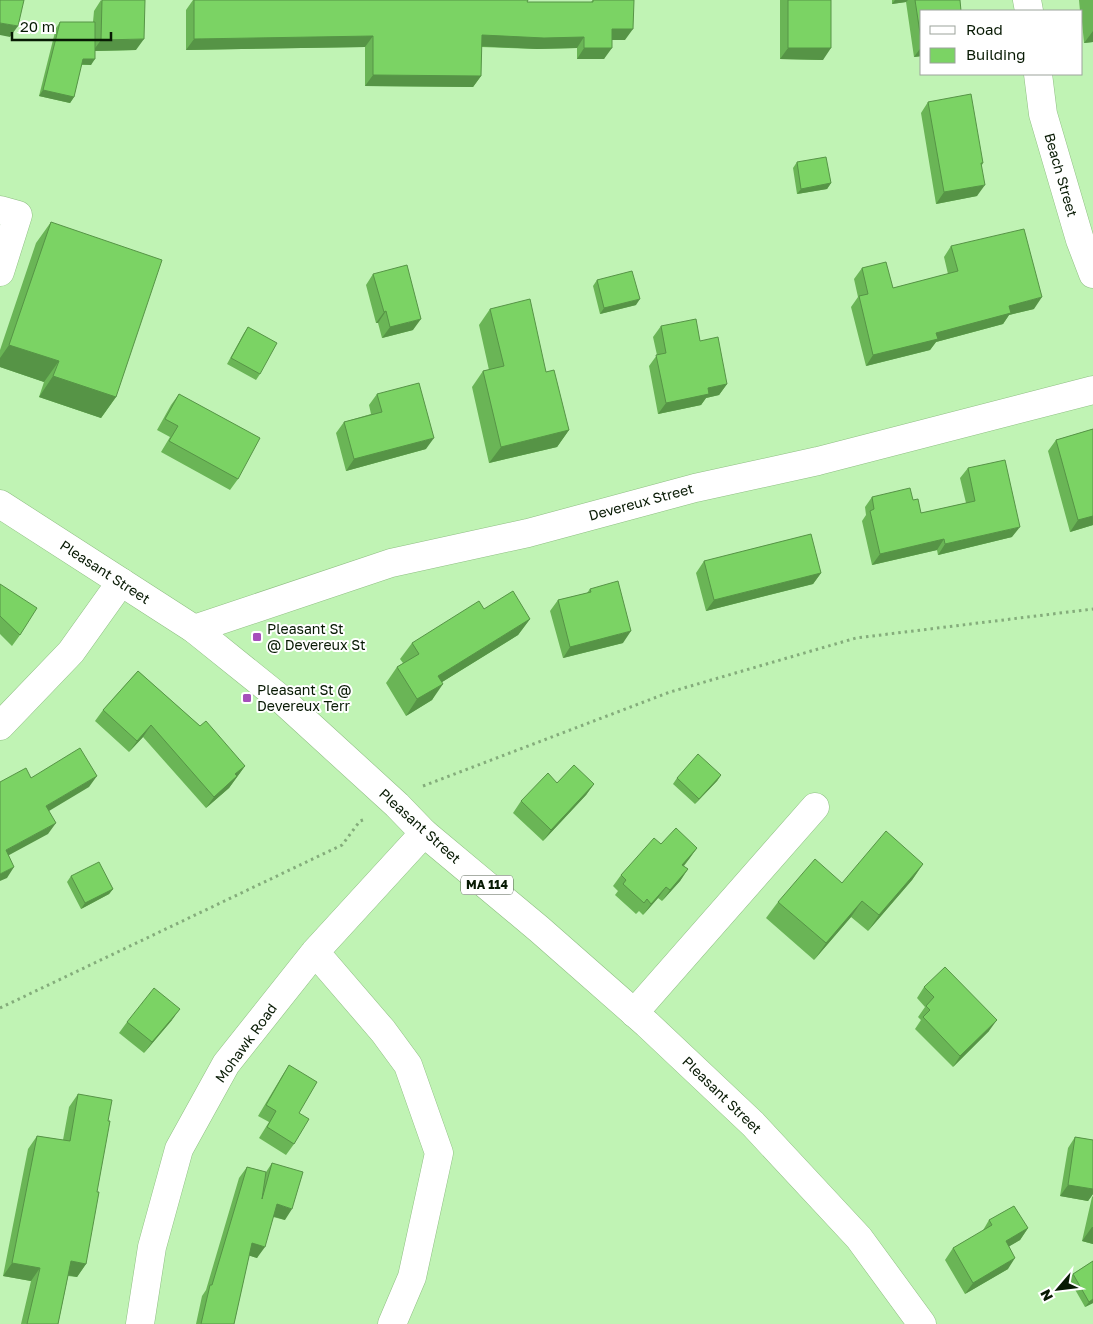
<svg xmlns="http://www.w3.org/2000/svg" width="1093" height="1324" font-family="'Golos Text',sans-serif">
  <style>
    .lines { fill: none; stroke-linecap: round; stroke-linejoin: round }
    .minor-casing { stroke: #8ebe82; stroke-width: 29 }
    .major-casing { stroke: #8ebe82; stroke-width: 29 }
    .path { stroke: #84ac7b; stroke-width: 3; stroke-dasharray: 2.5 4; stroke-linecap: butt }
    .minor { stroke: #fff; stroke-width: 28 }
    .major { stroke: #fff; stroke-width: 28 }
    .wall { fill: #6ab556 }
    .shaded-wall { fill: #569446 }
    .building { fill: #7bd364; stroke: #569446 }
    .poi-dot { fill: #a64fbb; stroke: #fff; stroke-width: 2 }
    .labels { text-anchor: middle; stroke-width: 4; stroke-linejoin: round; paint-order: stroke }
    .shield { fill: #fff; stroke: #525f4f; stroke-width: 1 }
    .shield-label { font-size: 12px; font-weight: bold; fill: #081a04 }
    .street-label { font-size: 14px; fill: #081a04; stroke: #fff }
    .poi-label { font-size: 14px; fill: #081a04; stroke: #fff; text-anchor: start }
  </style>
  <rect width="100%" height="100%" fill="#c0f3b4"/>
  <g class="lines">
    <defs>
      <path id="minor" d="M1027 0 1029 11
        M1038 74 1043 114 1080 240 1093 274
        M0 210 18 215 0 272
        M194 629 391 563 528 533 695 488 818 461 1093 390
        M0 726 71 652 121 582
        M315 952 383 1031 408 1065 439 1153 412 1277 392 1324
        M634 1013 815 807
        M140 1324 152 1247 179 1149 226 1064 315 952 424 833"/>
      <path id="major" d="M0 504 194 629 281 699 397 805 424 833 539 929 647 1024 753 1124 859 1238 922 1324"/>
    </defs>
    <use href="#minor" class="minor-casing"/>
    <use href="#major" class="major-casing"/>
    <path class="path" d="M423 786 670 692 856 638 1093 609
      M0 1008 342 845 360 821 366 819"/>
    <use href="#minor" class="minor"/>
    <use href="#major" class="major"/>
  </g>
  <path class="wall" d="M101 0 136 50 95 51 91 65H81L74 97 70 103 39 96 56 28 60 22H93L94 11Z
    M193 0H528L527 2H591L593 0 625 40H612L604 59H577V48L537 49 481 47V76L473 87 365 86V47L186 50V10Z
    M780 0H831L823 60 780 59Z
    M892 0H960L922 56 914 57 906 2 892 4Z
    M1079 0H1093V42L1084 43 1082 22V11H1080Z
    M928 102 983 163 982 165 977 196 936 204 921 113Z
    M797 162 831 183 827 189 797 194 793 168Z
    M51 222 116 397 101 418 39 397 44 382 0 367V350L36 243Z
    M951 246 1034 309 1009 315 1003 324 936 342 930 350 866 366 851 307 858 297 854 279 862 268 893 288 948 274 944 257Z
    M373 274 413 330 382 338 378 323H376L366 285Z
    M597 280 636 305 600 314 593 286Z
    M490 309 546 372 569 430 557 447 489 463 472 387 483 371 489 370 479 325Z
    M661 326 700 341 727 384 719 395 706 398 701 405 658 414 649 366 657 355 653 337Z
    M248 327 260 374 256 380 227 364 244 333Z
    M179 394 238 479 230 490 161 452 170 437 157 430 171 405Z
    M377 394 426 449 346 471 336 433 344 422 371 414 369 405Z
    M1093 429V525L1070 532 1048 451 1056 440Z
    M968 468 1012 537 938 555 937 550 872 565 862 521 866 515 865 507 872 497 913 500 921 513 966 503 960 478Z
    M704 561 821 573 813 584 706 611 696 573Z
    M0 584 20 635 12 646 0 634Z
    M590 589 623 643 563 658 550 611 558 600 587 593Z
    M484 609 530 619 518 635 442 682 432 700 406 716 386 683 397 667 403 663 400 659 412 643Z
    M138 671 245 766 229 788 206 808 143 737 129 752 95 721 103 710Z
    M721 775 717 781 695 804 673 784 677 778Z
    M557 783 594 784 586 795 543 841 513 813 521 801Z
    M661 844 697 848 684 866 688 869 680 881 662 901 658 898 643 915 639 911 636 914 615 895 618 891 613 886 621 875Z
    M923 864 912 880 868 931 851 917 814 960 766 918 778 902 842 883Z
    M71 876 113 889 109 894 81 909 67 882Z
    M924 987 989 1031 953 1067 915 1029 921 1020 918 1017 925 1007 917 998Z
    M172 1020 144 1053 119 1033 127 1022Z
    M289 1065 299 1113 294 1144 286 1155 259 1138 269 1122 258 1116 282 1076Z
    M78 1094 97 1192 86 1264 77 1277 68 1276 58 1324H21L31 1281 3 1276 28 1149 37 1136 63 1140 69 1107Z
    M1075 1137 1093 1140V1194L1088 1201 1060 1196 1068 1148Z
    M272 1163 285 1220 273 1217 257 1258 249 1255 234 1324H196L202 1296 206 1290 239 1178 247 1167 266 1172Z
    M1093 1196V1244L1082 1241 1092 1197Z
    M989 1220 1028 1228 1020 1240 1009 1246 1008 1269 965 1294 945 1260 953 1248 982 1232Z
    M1093 1261V1303L1085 1307 1069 1279 1073 1274Z"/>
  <path class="shaded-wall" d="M895 0H908L906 2 892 4Z
    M0 23 18 26 10 37 0 35Z
    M612 29H633L625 40H604Z
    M1093 31V42L1084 43Z
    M482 35 584 37 577 48 537 49 474 46Z
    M373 36 365 47 186 50 194 39Z
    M144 39 136 50 93 51 101 40Z
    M922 46V56L914 57Z
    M584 48H612L604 59H577Z
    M788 48H831L823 60 780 59Z
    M83 59H95L91 65 79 64Z
    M373 75 481 76 473 87 365 86Z
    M43 90 74 97 70 103 39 96Z
    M831 183 827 189 797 194 801 189Z
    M985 185 977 196 936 204 944 192Z
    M1042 297 1034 309 1009 315 1003 324 936 342 930 350 866 366 873 355 1009 306Z
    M640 299 636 305 600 314 604 308Z
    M386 311 378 323H376L384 312Z
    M421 319 413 330 382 338 390 327Z
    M9 345 59 361 44 382 0 367V358Z
    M53 376 116 397 101 418 39 397Z
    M727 384 719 395 706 398 701 405 658 414 666 403 708 388Z
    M569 430 557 447 489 463 501 447Z
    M434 438 426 449 346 471 354 459Z
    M1093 516V525L1070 532 1078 520Z
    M1020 527 1012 537 938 555 945 544Z
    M944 539 937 550 872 565 880 554Z
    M821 573 813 584 706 611 714 600Z
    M530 619 518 635 426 692 438 676Z
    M631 631 623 643 563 658 570 647Z
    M443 684 432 700 406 716 417 699Z
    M151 725 143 737 129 752 137 741Z
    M245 766 229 788 206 808 214 797 235 774Z
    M721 775 717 781 695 804 699 799Z
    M97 776 89 787 39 817 46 806Z
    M594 784 586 795 543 841 551 830Z
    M56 823 48 834 0 860 6 850Z
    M697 848 689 859 675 876 682 865Z
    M923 864 912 880 868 931 879 915Z
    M14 867 7 878 0 881V874Z
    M688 869 680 881 662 901 670 890Z
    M666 887 658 898 643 915 651 904Z
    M113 889 109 894 81 909 85 903Z
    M862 901 851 917 814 960 826 943Z
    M180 1009 172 1020 144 1053 152 1042Z
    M997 1020 989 1031 953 1067 960 1056Z
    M1068 1185 1093 1189V1194L1088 1201 1060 1196Z
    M277 1204 292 1209 285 1220 269 1215Z
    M1092 1227H1093V1244L1082 1241Z
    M1028 1228 1020 1240 998 1253 1006 1241Z
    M252 1243 265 1247 257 1258 244 1254Z
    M1015 1258 1008 1269 965 1294 973 1283Z
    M71 1261 86 1264 77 1277 62 1274Z
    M12 1263 40 1268 31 1281 3 1276Z
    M1093 1299V1303L1085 1307 1089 1302Z"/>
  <path class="building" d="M0 0H24L18 26 0 23Z
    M102 0H145L144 39 101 40Z
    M194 0H528L527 2H593V0H634L633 29H612V48H584V37L544 38 482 35 481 76 373 75V36L194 39Z
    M788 0H831V48H788Z
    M915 0H960L961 11H922V46Z
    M60 22H95V59H83L74 97 43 90Z
    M971 94 983 163H981L985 185 944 192 928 102Z
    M826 157 831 183 801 189 797 162Z
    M51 222 162 260 116 397 53 376 59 361 9 345Z
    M1024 229 1042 297 1009 306 1011 313 936 333 938 339 873 355 859 296 868 294 862 268 886 262 893 288 958 271 951 246Z
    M407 265 421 319 390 327 386 311 384 312 373 274Z
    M632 271 640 299 604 308 597 280Z
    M530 299 546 372 554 370 569 430 501 447 483 371 504 366 490 309Z
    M696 319 700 341 718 337 727 384 708 388 709 394 666 403 656 355 666 353 661 326Z
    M248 327 277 343 260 374 231 358Z
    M419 383 434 438 354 459 344 422 382 412 377 394Z
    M179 394 260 438 238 479 169 441 178 426 165 419Z
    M1093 429V516L1078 520 1056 440Z
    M1005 460 1020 527 945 544 944 539 880 554 870 511 874 509 872 497 910 488 913 500 918 499 921 513 975 501 968 468Z
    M811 534 821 573 714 600 704 561Z
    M618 581 631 631 570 647 558 600 591 592 590 589Z
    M0 584 37 608 20 635 0 616Z
    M513 591 530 619 438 676 443 684 417 699 397 667 419 654 412 643 479 601 484 609Z
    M138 671 200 726 206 721 245 766 235 774 237 776 214 797 151 725 137 741 103 710Z
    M80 748 97 776 46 806 56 823 6 850 14 867 0 874V782L26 768 31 778Z
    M698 754 721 775 699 799 677 778Z
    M574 765 594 784 551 830 521 801 548 773 557 783Z
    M676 828 697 848 682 865 688 869 670 890 666 887 651 904 647 899 644 903 623 884 626 880 621 875 654 838 661 844Z
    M886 831 923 864 879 915 862 901 826 943 778 902 815 859 842 883Z
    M99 862 113 889 85 903 71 876Z
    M945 967 997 1020 960 1056 923 1017 930 1010 926 1006 934 997 924 987Z
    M154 988 180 1009 152 1042 127 1022Z
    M289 1065 317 1082 299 1113 309 1119 294 1144 267 1127 276 1111 266 1105Z
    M78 1094 112 1100 108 1121H110L97 1192H99L86 1264 71 1261 58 1324H27L40 1268 12 1263 37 1136 70 1141Z
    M1075 1137 1093 1140V1189L1068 1185Z
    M272 1163 303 1172 292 1209 277 1204 265 1247 252 1243 234 1324H201L210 1285H212L247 1167 266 1172 262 1199Z
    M1014 1206 1028 1228 1006 1241 1015 1258 973 1283 953 1248 992 1225 989 1220Z
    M1093 1261V1299L1089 1302 1073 1274Z"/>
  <g class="poi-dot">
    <rect x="252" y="632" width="10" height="10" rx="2.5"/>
    <rect x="242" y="693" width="10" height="10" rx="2.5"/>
  </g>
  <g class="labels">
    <rect class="shield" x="461" y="875.5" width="52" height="19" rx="4"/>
    <g class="shield-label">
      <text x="487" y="889">MA 114</text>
    </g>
    <g class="street-label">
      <text transform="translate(1061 175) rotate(74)" y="5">Beach Street</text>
      <text transform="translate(641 502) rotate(-15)" y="5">Devereux Street</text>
      <text transform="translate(105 572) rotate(33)" y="5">Pleasant Street</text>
      <text transform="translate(420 826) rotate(42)" y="5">Pleasant Street</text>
      <text transform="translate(246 1043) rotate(-54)" y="5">Mohawk Road</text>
      <text transform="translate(722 1095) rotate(44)" y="5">Pleasant Street</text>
    </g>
    <g class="poi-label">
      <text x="267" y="634">Pleasant St<tspan x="267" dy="16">@ Devereux St</tspan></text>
      <text x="257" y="695">Pleasant St @<tspan x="257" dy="16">Devereux Terr</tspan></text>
    </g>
  </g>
  <rect x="920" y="10" width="162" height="65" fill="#ffffff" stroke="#9ca39b"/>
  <rect x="930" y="26" width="25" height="8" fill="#ffffff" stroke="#9ca39b"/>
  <text x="966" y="35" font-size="15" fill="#081a04">Road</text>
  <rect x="930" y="48" width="25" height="15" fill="#7bd364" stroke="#9ca39b"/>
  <text x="966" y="60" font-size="15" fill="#081a04">Building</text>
  <g transform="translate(1058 1289) rotate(242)" stroke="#ffffff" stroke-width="4" paint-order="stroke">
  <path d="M0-4L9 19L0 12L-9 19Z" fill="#081a04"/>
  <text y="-8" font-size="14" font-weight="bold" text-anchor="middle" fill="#081a04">N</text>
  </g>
  <path d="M12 32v8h99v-8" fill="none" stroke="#081a04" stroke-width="2.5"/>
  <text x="20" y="32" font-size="15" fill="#081a04" stroke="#ffffff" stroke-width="4" paint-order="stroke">20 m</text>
</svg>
